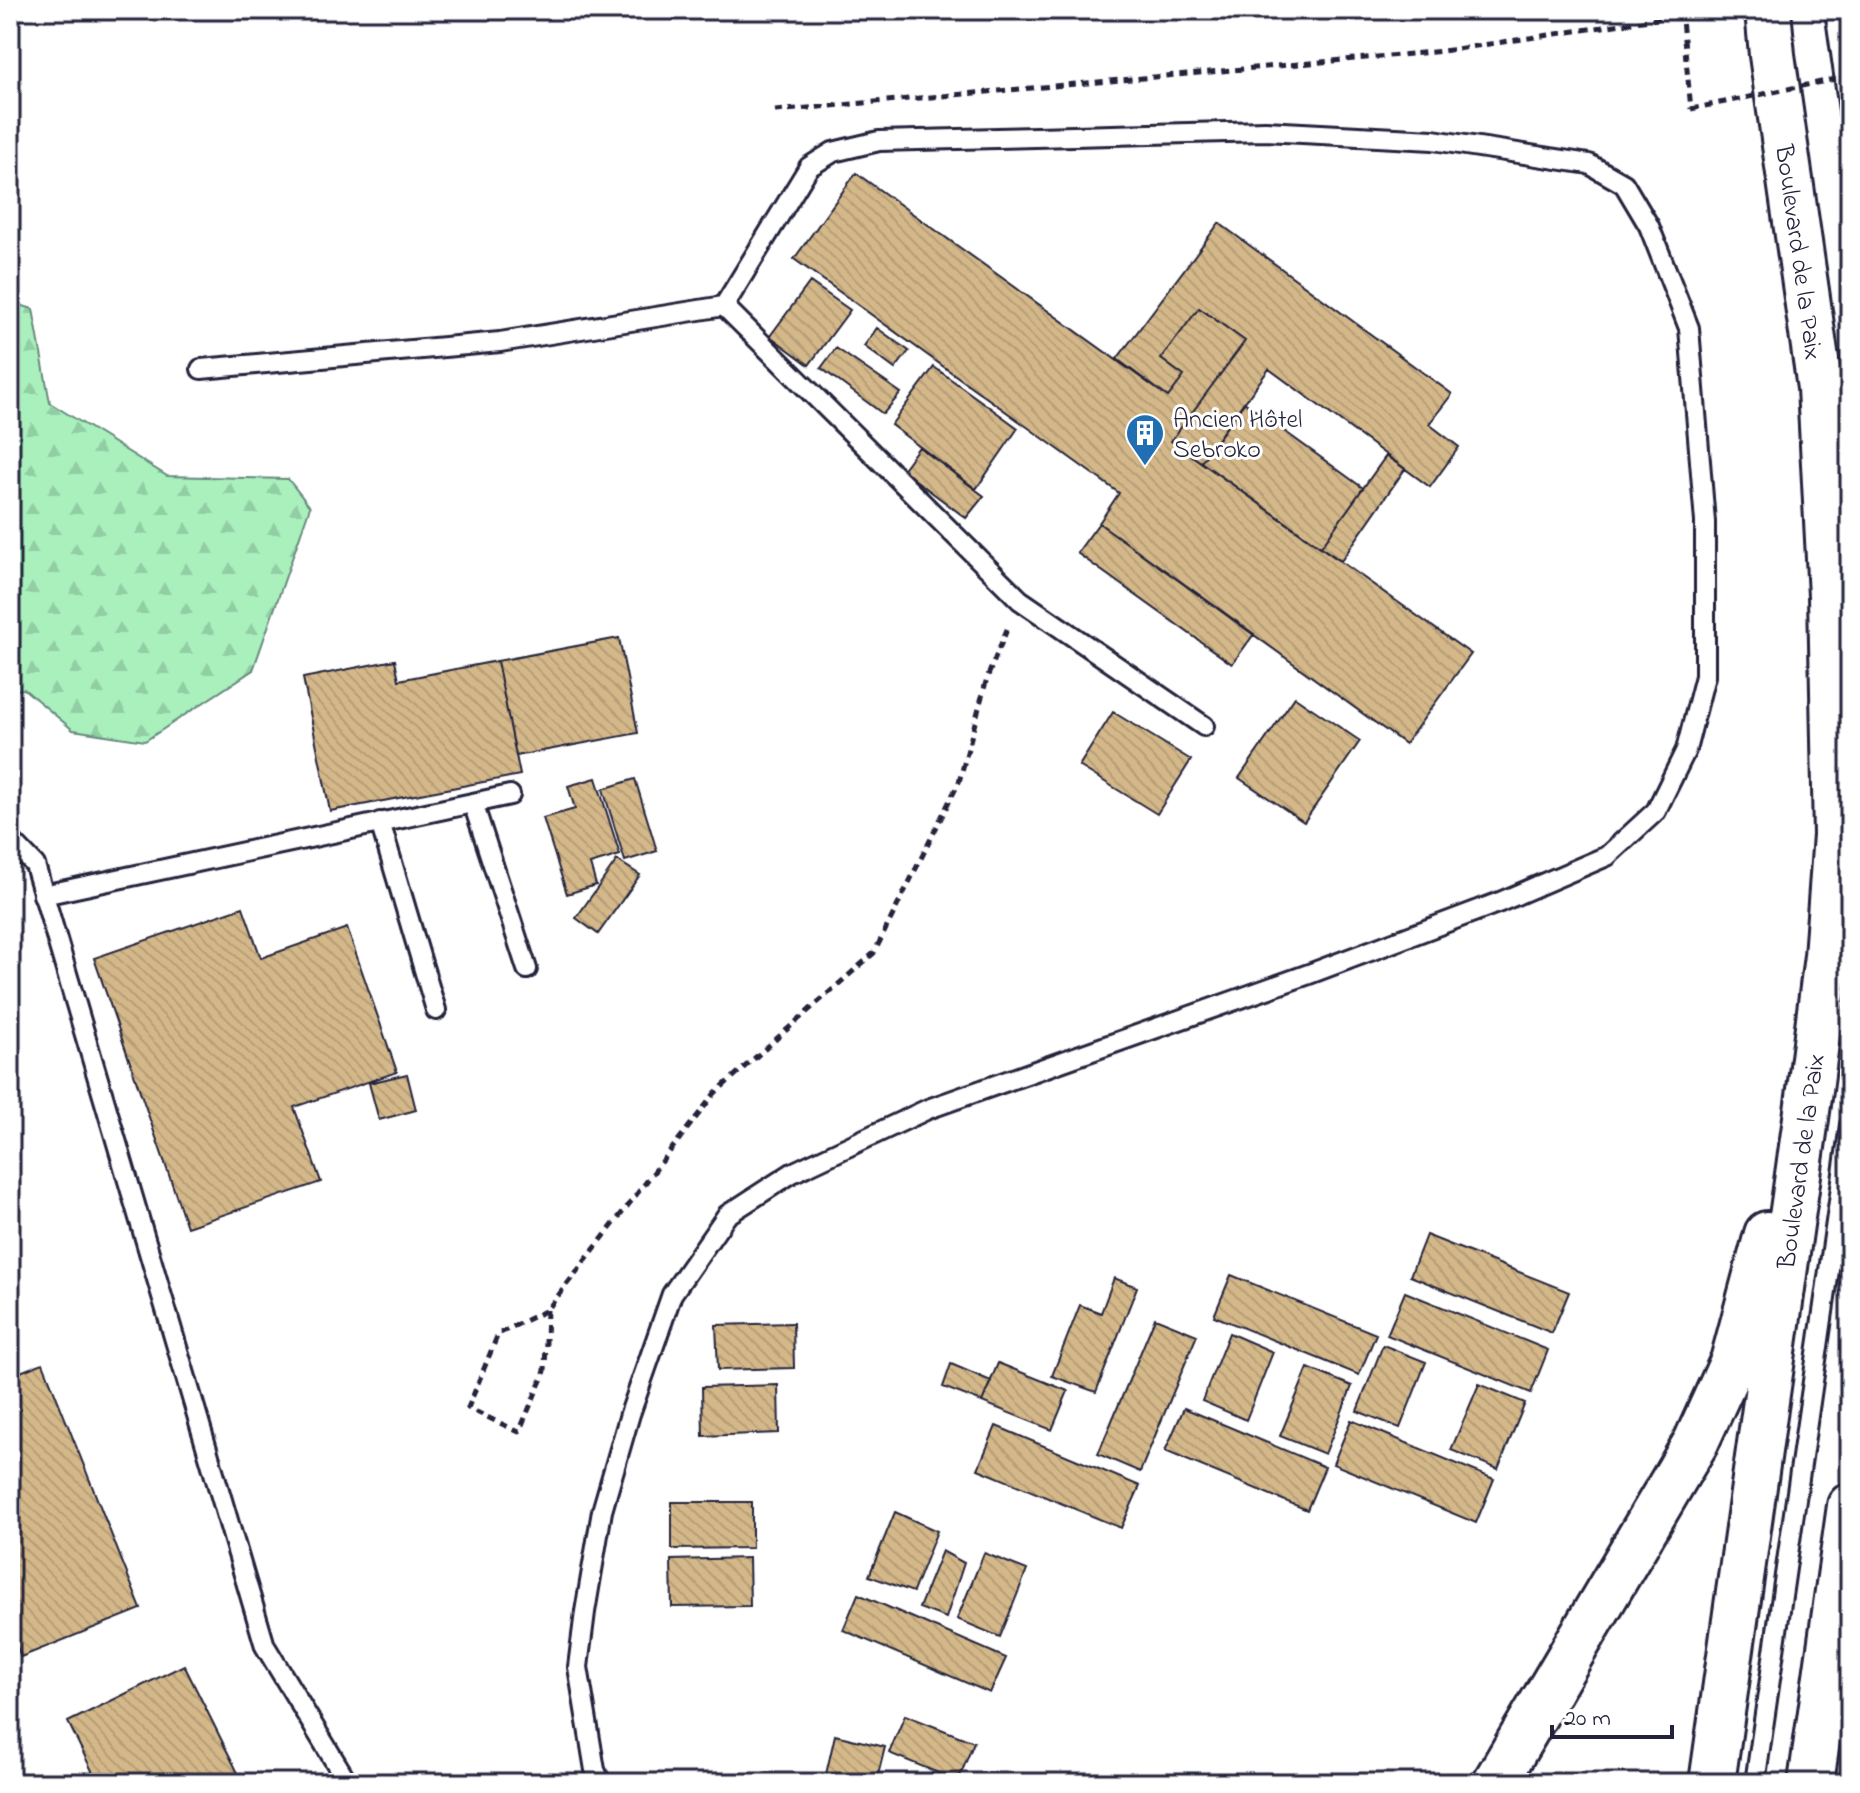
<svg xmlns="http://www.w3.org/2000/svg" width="1860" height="1793" font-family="'Indie Flower',sans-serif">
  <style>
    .forest { fill: url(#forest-firs); stroke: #66897c; stroke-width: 2 }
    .building { fill: url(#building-back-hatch); stroke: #22223b; stroke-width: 2 }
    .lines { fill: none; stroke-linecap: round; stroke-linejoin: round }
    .lane-casing { stroke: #22223b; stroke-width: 24 }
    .primary-casing { stroke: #22223b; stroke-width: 50 }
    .path { stroke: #22223b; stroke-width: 5; stroke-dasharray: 8 6; stroke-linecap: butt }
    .lane { stroke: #fff; stroke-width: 18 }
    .primary { stroke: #fff; stroke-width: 44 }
    .path-bridge { stroke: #22223b; stroke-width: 5; stroke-dasharray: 8 6; stroke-linecap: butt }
    .labels { text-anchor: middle; stroke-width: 6; stroke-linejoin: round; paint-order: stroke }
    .street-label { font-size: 26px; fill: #22223b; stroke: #fff }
    .poi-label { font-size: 26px; fill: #22223b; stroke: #fff; text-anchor: start }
  </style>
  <defs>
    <pattern id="forest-firs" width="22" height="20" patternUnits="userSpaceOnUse" patternTransform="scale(2)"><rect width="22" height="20" fill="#a9f0bd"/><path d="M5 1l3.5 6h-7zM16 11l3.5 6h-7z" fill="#91cea3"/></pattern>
    <pattern id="building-back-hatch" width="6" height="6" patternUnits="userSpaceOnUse" patternTransform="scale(2)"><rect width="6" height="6" fill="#d4b889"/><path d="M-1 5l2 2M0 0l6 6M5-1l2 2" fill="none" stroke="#b69e77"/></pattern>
  </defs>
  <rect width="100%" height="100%" fill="#fff"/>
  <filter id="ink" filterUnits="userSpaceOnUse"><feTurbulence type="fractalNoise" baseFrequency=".0125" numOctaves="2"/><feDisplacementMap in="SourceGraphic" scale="16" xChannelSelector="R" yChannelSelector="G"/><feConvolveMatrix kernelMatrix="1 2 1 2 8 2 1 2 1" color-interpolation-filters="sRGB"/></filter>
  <g filter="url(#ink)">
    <path class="forest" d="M10 302 33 309 50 403 167 476 288 479 310 507 253 670 145 741 73 730 24 689 10 691Z"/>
    <path class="building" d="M856 173 1168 397 1184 376 1161 359 1199 308 1245 341 1171 441 1471 654 1405 744 1099 523 1119 493 794 259Z
      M1219 223 1452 394 1429 424 1459 447 1430 487 1269 369 1201 462 1171 441 1245 341 1199 308 1161 359 1184 376 1168 397 1117 359Z
      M810 282 850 310 809 365 770 336Z
      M877 328 909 351 895 369 864 346Z
      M836 348 901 393 883 414 821 368Z
      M934 367 1018 428 976 489 891 425Z
      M1244 402 1363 488 1321 547 1201 462Z
      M919 447 984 496 966 518 902 470Z
      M1386 456 1405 469 1341 561 1321 547Z
      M1099 523 1254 634 1232 664 1077 553Z
      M619 638 638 733 516 756 497 661Z
      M395 660 399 680 497 661 520 775 330 811 303 678Z
      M1295 697 1360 741 1304 822 1239 778Z
      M1113 712 1191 760 1157 814 1079 766Z
      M596 778 620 855 590 864 596 885 567 894 543 818 575 809 568 786Z
      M635 779 657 851 625 861 603 789Z
      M617 860 640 875 598 934 576 918Z
      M243 907 261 958 347 928 397 1072 294 1107 321 1182 187 1227 94 958Z
      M407 1074 416 1110 379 1120 369 1083Z
      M1426 1235 1569 1292 1552 1333 1410 1276Z
      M1231 1275 1376 1334 1359 1375 1214 1316Z
      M1114 1278 1137 1287 1096 1392 1052 1376 1080 1305 1101 1313Z
      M1405 1292 1548 1350 1531 1393 1387 1335Z
      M1155 1318 1197 1335 1140 1472 1098 1454Z
      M793 1323 794 1368 718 1370 716 1325Z
      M1229 1333 1273 1352 1246 1420 1202 1401Z
      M1383 1345 1426 1362 1400 1428 1357 1411Z
      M43 1363 141 1609 21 1657 10 1629V1376Z
      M998 1363 1068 1391 1052 1430 982 1402Z
      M951 1364 991 1381 982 1402 943 1387Z
      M1308 1368 1352 1386 1325 1454 1280 1436Z
      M1479 1384 1525 1403 1498 1469 1451 1450Z
      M778 1385 779 1433 703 1436 702 1387Z
      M1184 1408 1325 1467 1307 1510 1165 1451Z
      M1351 1420 1494 1479 1476 1523 1333 1464Z
      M996 1426 1140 1486 1121 1528 978 1469Z
      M672 1502H752V1548L672 1549Z
      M895 1512 937 1531 913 1592 869 1576Z
      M942 1551 964 1563 946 1618 919 1608Z
      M984 1553 1027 1570 1000 1637 957 1619Z
      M749 1558 750 1606 672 1607 671 1560Z
      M858 1594 1006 1658 990 1693 843 1630Z
      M184 1665 243 1783H98L68 1722Z
      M905 1715 974 1742 958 1781 889 1753Z
      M835 1735 885 1747 876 1783H824Z"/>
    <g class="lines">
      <defs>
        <path id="lane" d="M1835 10 1850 117
          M724 306 1020 600 1204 726
          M201 369 500 342 724 306 809 167 833 152 879 141 1265 131 1433 140 1589 164 1624 184 1649 226 1689 328 1705 522V676L1686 750 1656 811 1607 856 1500 902 1309 974 928 1109 792 1173 727 1215 672 1294 630 1414 602 1511 585 1612 578 1667 595 1770 601 1783
          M473 803 527 969
          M380 822 436 1010
          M10 839 35 865 265 1646 348 1783
          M43 895 510 795
          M1755 1783 1850 1125"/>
        <g id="primary">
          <path d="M1495 1783 1696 1442 1733 1361 1767 1234"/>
          <path id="s1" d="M1712 1783 1810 1090 1827 956 1836 835 1831 596 1820 388 1772 55 1768 10"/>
          <path d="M1811 1783 1850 1506"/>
        </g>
      </defs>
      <use href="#lane" class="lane-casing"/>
      <use href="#primary" class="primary-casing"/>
      <path class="path" d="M1681 10 1691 109
        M775 111 1443 51 1682 15
        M547 1310 545 1371 519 1432 468 1408 498 1334 547 1310 715 1093 874 953 959 782 987 678 1008 627"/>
      <use href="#lane" class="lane"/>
      <use href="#primary" class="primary"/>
      <path class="path-bridge" d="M1691 109 1850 76"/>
    </g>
  </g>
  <defs>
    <symbol id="building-pin" viewBox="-11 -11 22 30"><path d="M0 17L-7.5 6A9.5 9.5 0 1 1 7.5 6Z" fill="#1f6fb2" stroke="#fff"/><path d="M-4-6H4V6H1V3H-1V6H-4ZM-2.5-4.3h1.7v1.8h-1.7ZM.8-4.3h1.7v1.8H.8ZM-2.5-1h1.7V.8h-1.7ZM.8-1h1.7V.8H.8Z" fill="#fff"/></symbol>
  </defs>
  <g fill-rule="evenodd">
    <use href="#building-pin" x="1123" y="411" width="44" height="60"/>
  </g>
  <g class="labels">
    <g class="street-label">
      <text transform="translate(1800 252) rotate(82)" y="9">Boulevard de la Paix</text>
      <text dy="9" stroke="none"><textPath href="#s1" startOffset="628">Boulevard de la Paix</textPath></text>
    </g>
    <g class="poi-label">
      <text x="1173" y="427">Ancien Hôtel<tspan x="1173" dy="30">Sebroko</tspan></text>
    </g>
  </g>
  <rect width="1860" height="1793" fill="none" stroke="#fff" stroke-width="40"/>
  <rect x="20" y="20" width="1820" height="1753" fill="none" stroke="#22223b" stroke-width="3" filter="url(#ink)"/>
  <path d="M1552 1725v12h120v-12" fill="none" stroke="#22223b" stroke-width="4"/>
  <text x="1564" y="1725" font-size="24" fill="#22223b" stroke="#ffffff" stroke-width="6" paint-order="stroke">20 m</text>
</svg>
